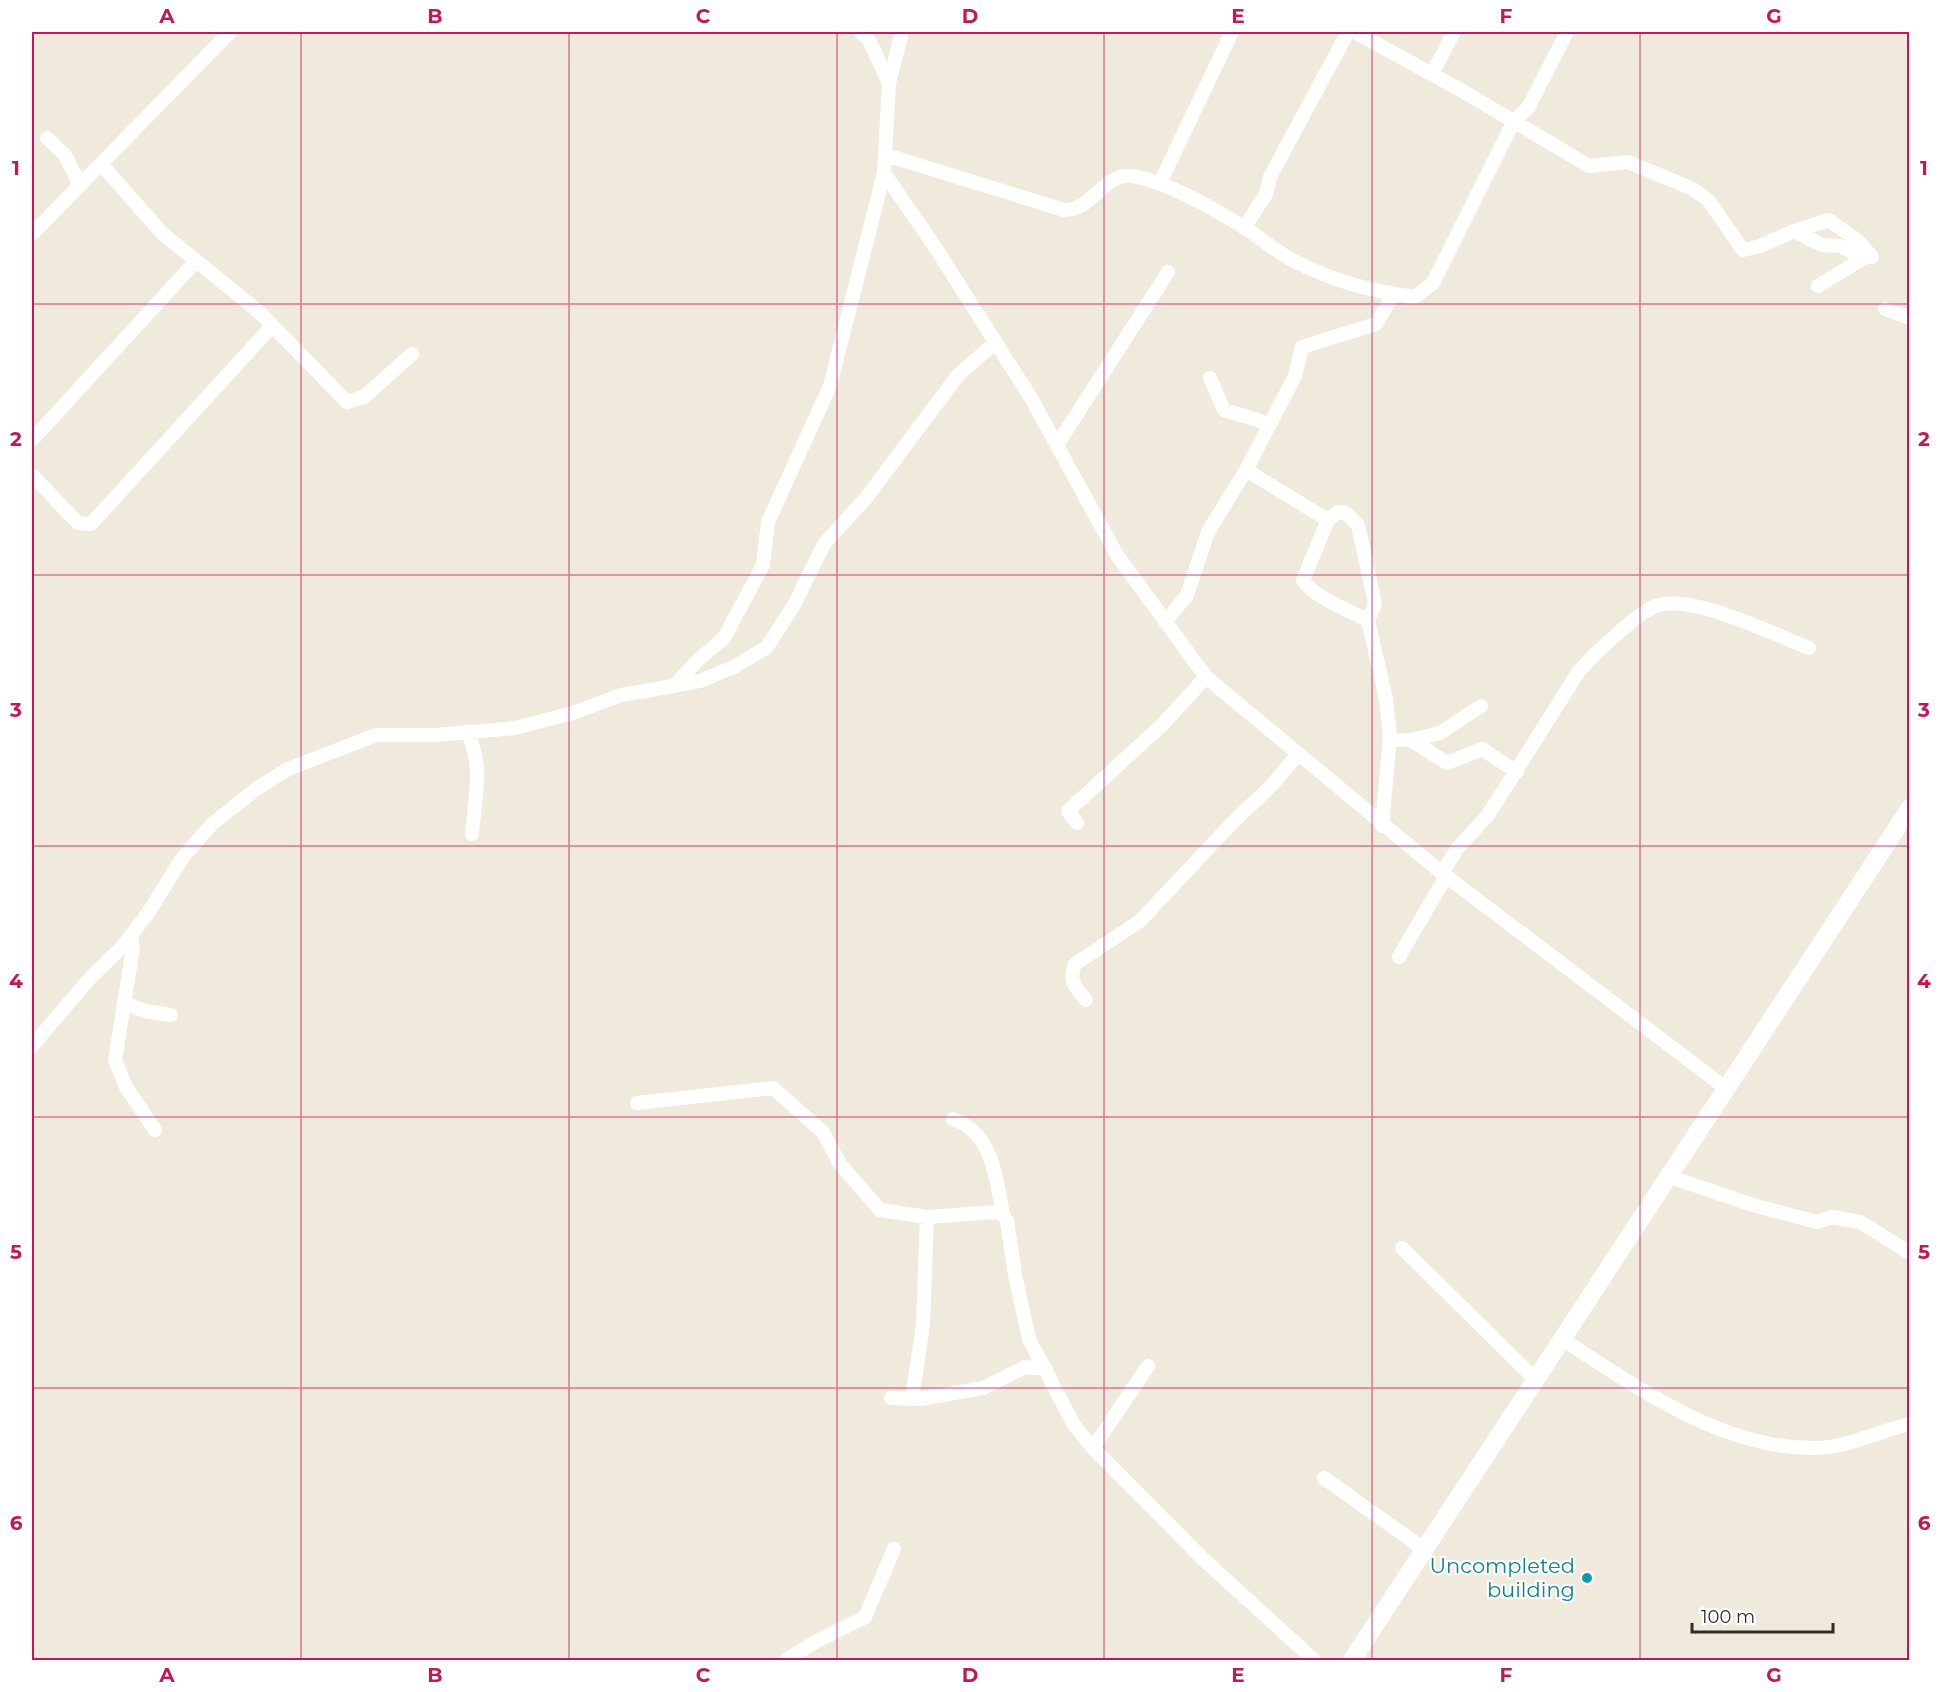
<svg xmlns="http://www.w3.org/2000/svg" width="1941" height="1692" font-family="Montserrat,sans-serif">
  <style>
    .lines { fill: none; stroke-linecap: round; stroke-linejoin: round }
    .minor { stroke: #fff; stroke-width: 14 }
    .major { stroke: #fff; stroke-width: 18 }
    .grid { fill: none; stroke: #c2185b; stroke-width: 1.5; stroke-opacity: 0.55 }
    .culture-dot { fill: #0f9aa8; stroke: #fff; stroke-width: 2 }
    .labels { text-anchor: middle; stroke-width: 4.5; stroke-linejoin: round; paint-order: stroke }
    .culture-label { font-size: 21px; fill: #0d838f; stroke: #fff; text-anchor: end }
    .neatline { fill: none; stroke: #c2185b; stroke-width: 2 }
    .grid-label { font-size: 20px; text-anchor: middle; font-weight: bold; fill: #c2185b }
  </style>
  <rect width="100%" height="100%" fill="#efeadb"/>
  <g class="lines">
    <path class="minor" d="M861 32 869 40 889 83 884 173 935 247 1031 398 1117 555 1206 677 1442 873 1727 1089
      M1355 32 1459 89 1589 166 1628 162 1693 189 1709 201 1743 250 1760 246 1794 231 1822 245 1840 246 1864 258 1818 286
      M1432 74 1454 32
      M889 83 902 32
      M47 138 65 155 79 183
      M886 155 1064 210C1092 211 1104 173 1131 176 1164 180 1218 211 1247 229 1263 240 1279 254 1296 262 1337 282 1370 291 1415 297L1433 283 1514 121 1528 108 1567 32
      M101 164 162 233 258 311 347 402 364 397 412 354
      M1160 183 1232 32
      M1244 228 1266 194 1270 177 1348 32
      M1794 231 1829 220 1857 240 1872 257
      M32 234 230 32
      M1885 309 1910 318
      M1210 378 1224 410 1258 420 1269 426
      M32 440 196 261
      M1057 445 1168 272
      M1246 470 1328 520 1338 512 1346 513 1358 525 1375 604 1368 620 1386 699 1390 736 1382 826
      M32 475 78 523 91 524 272 326
      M1328 520 1303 580C1312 596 1351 612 1368 620
      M1165 622 1187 595 1208 532 1246 470 1295 376 1302 347 1376 324 1394 294
      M674 686 700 681 734 667 767 647 794 605 824 544 866 498 958 375 996 342
      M467 731C484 766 475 796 472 834
      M1389 740H1411L1447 763 1482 749 1517 772
      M1411 740 1440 733 1481 706
      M1077 823 1068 811 1163 724 1206 677
      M1442 873 1457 849 1488 815 1579 671C1594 654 1636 614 1656 606 1691 593 1773 634 1809 648
      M131 936 133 948 115 1060 126 1087 155 1130
      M1399 957 1445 878H1449
      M1086 1000C1075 987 1068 981 1075 964L1140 921 1233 822 1272 785 1298 754
      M125 1003 145 1011 171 1015
      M32 1046 91 977 123 946 148 913 183 857 212 824 259 787 288 769 376 735H436L515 728 573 713 621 695 674 686 699 659 724 638 763 565 768 522 830 386 884 173
      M637 1103 773 1088 823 1132 840 1164 880 1210 927 1217 997 1212 1003 1215 1007 1221 1015 1275 1029 1339 1074 1425 1093 1448 1203 1559 1314 1660
      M953 1119C993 1133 996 1178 1003 1215
      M1668 1176 1753 1205 1817 1222 1832 1217 1860 1222 1910 1253
      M1402 1248 1536 1380
      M1561 1338C1636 1387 1723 1450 1817 1448 1850 1447 1878 1431 1910 1424
      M891 1398 920 1399 983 1388 1025 1367 1046 1369
      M912 1399 923 1325 927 1217
      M1093 1448 1148 1366
      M1324 1478 1425 1550
      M786 1660 817 1641 865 1617 894 1549"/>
    <path class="major" d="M1352 1660 1910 808"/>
  </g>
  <path class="grid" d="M301 32V1660M569 32V1660M837 32V1660M1104 32V1660M1372 32V1660M1640 32V1660M32 304H1910M32 575H1910M32 846H1910M32 1117H1910M32 1388H1910"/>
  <circle class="culture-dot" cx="1587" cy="1578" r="6"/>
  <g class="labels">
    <g class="culture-label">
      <text x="1575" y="1573">Uncompleted<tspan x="1575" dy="24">building</tspan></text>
    </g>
  </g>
  <rect width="1941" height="1692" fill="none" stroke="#ffffff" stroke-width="66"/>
  <path d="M1692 1623v9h141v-9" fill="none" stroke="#2f2d28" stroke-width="3"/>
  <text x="1701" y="1623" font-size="18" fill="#2f2d28" stroke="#ffffff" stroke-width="4.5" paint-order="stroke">100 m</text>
  <rect x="33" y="33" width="1875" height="1626" class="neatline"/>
  <g class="grid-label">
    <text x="167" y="23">A</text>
    <text x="435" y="23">B</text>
    <text x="703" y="23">C</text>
    <text x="970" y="23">D</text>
    <text x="1238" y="23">E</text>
    <text x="1506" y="23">F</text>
    <text x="1774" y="23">G</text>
    <text x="16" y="175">1</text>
    <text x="1924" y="175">1</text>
    <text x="16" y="446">2</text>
    <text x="1924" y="446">2</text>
    <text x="16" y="717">3</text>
    <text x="1924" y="717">3</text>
    <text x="16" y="988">4</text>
    <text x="1924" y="988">4</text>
    <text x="16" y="1259">5</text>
    <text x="1924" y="1259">5</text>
    <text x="16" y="1530">6</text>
    <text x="1924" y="1530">6</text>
    <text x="167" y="1682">A</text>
    <text x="435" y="1682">B</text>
    <text x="703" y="1682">C</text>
    <text x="970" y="1682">D</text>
    <text x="1238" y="1682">E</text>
    <text x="1506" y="1682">F</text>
    <text x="1774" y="1682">G</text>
  </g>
</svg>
